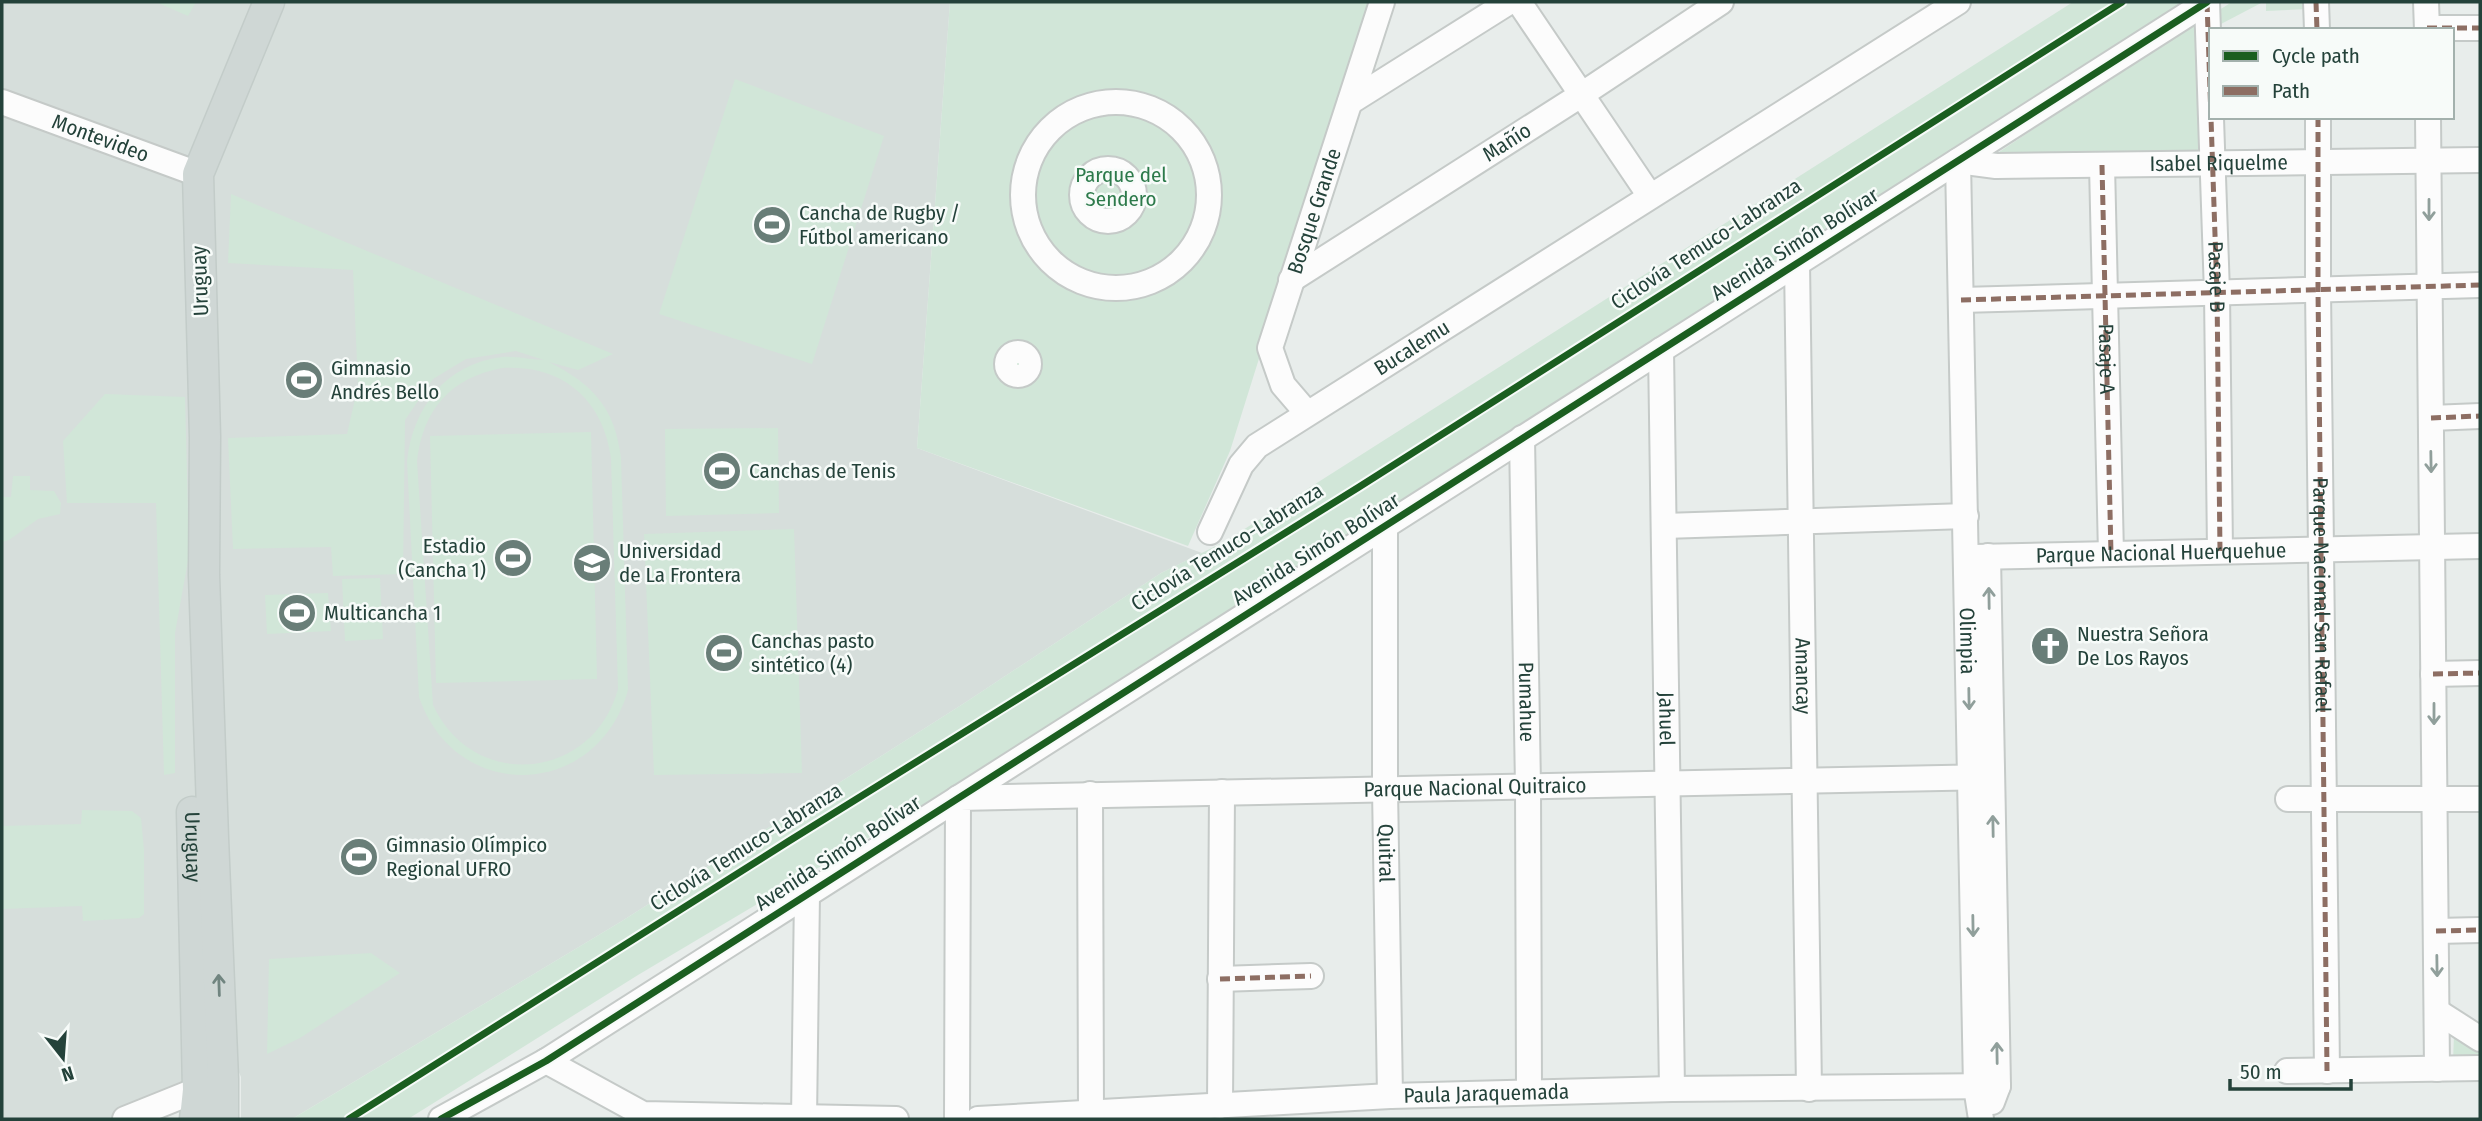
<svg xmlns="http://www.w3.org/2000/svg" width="2482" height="1121" font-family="'Fira Sans Condensed',sans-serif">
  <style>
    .built { fill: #d6dedb }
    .green { fill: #d1e6d8; fill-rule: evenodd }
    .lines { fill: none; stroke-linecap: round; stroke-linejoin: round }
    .minor-casing { stroke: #c5cac8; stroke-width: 28 }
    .major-casing { stroke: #c3ccc9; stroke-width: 33 }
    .minor { stroke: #fcfcfc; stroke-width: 24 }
    .major { stroke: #cfd7d5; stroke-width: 30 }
    .quiet { stroke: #8d6e63; stroke-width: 5; stroke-dasharray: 10 5; stroke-linecap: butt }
    .cycleway-casing { stroke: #f7fbf9; stroke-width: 11 }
    .cycleway { stroke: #1b5e20; stroke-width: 7 }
    .oneway { stroke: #909f9b }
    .oneway2 { stroke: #718580 }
    .labels { text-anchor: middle; stroke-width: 5; stroke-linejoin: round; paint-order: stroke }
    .street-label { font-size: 21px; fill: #24423a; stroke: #f7fbf9 }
    .park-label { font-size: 21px; fill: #2d7a4b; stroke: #f7fbf9 }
    .poi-label { font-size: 21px; fill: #24423a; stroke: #f7fbf9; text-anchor: start }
  </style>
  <rect width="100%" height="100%" fill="#e8edeb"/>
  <path class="built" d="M2 2H950L917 448 1202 553 1161 573 966 702 622 921 292 1119H241V1077L238 1070 107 1119H2Z"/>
  <path class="green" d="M156 2H196L188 16Z
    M950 2H1371L1230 451 1188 546 917 448Z
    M2073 2H2192L947 791 638 975 408 1119H292L622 921 966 702 1161 573 1224 542Z
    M2232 2H2263L2221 24 2216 12Z
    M2266 2H2309V9L2266 11Z
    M2195 22 2201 23 2202 148 2192 157 1998 159 1996 154Z
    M735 79 884 136 812 364 659 314Z
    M231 194 613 354 578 370 549 362C592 384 615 407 621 458L628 690C598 799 456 805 419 697L407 461C413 408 445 364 502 357 516 356 532 360 544 360L516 351 466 359 433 379 405 420 403 574 333 576 331 547 233 549 228 438 347 434 358 386 353 270 228 263ZM502 368C562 364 603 399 611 458L618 689C593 781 473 792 433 705L417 461C423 410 450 378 502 368Z
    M105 394 185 397 189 555 175 633V773L164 775 156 503H67L63 441Z
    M778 428 779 513 666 516 665 429Z
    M591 432 597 679 436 683 430 436Z
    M13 476H30V490L54 491 61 503 60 514 38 519 9 540 2 542V497H11Z
    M794 529 802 773 654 775 644 534Z
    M380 578 383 639 345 641 342 579Z
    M328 593 331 631 267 634 265 595Z
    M82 810 132 811 141 818 144 850V914L139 918 83 921 82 906 2 909V826L81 824Z
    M371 953 400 973 300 1038 267 1054 269 959Z
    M2454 1035 2480 1052V1061H2453Z"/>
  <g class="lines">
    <defs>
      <g id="minor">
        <path d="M1519 2 1650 196"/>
        <path id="s1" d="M2207 2 2217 293 2220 551"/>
        <path d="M2316 2 2317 30"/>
        <path d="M2426 2 2427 30"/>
        <path d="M2427 28H2480"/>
        <path id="s2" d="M2 102 198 174"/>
        <path d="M1350 102 1509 2"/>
        <circle cx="1116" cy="195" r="93"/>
        <path d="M2318 117V290L2327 1071"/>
        <path d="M2428 117 2437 1069"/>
        <path id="s3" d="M1958 161 1976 1087 1981 1119"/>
        <path id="s4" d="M1958 161 1996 166 2480 160"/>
        <path id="s5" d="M2102 165 2111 554"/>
        <circle cx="1108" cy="195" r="26"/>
        <path id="s6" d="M1797 263 1809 1089"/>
        <path id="s7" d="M1291 280 1581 95 1721 2"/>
        <path d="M1961 300 2480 285"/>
        <path id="s8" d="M1661 350 1672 1089"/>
        <circle cx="1018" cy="364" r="11"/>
        <path id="s9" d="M1307 413 1283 385 1270 348 1382 2"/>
        <path d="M2431 418 2480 416"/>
        <path id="s10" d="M1522 438 1528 786 1529 1092"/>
        <path id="s11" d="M1385 526V789L1390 1096"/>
        <path d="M1664 526 1966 516"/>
        <path id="s12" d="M1210 532 1241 465 1257 446 1958 2"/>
        <path d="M1988 556 1998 1086 1992 1102"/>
        <path id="s13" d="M1974 557 2480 546"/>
        <path d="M2433 674 2480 673"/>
        <path d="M1090 794 1091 1114"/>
        <path d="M2288 799H2480"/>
        <path d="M2436 931 2480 930"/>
        <path d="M1220 979 1311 976"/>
        <path d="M2438 1012 2480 1039"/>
        <path d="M546 1061 643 1114 896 1119"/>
        <path d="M2287 1071 2480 1068"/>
        <path d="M1220 1106 1222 792"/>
        <path d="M125 1119 212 1084"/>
        <path d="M441 1119 546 1061 2207 2"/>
        <path d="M804 1119 807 894"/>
        <path id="s14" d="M957 1119 958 798 1992 777"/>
        <path id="s15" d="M978 1119 1390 1096 1672 1089 1998 1086"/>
      </g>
      <g id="major">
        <path id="s16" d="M192 812 198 1090 195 1119"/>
        <path d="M223 1119V1079L213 838 204 575 205 437 198 174 269 2"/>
      </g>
    </defs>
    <use href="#minor" class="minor-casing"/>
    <use href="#major" class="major-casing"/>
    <use href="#minor" class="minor"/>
    <use href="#major" class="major"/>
    <g class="quiet">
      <path d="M2207 2 2217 293 2220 551"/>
      <path d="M2316 2 2317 30"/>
      <path d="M2427 28H2480"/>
      <path id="s17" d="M2318 117V290L2327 1071"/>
      <path d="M2102 165 2111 554"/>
      <path d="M1961 300 2480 285"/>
      <path d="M2431 418 2480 416"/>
      <path d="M2433 674 2480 673"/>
      <path d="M2436 931 2480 930"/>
      <path d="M1220 979 1311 976"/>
    </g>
    <defs>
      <path id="cycleway" d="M349 1119 789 841 1359 487 2122 2
        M441 1119 546 1061 2207 2"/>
    </defs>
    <use href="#cycleway" class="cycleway-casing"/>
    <use href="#cycleway" class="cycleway"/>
  </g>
  <defs><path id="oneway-shaft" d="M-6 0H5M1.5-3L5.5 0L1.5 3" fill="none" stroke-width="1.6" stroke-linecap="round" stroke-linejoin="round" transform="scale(1.75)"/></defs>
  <g class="oneway">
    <use href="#oneway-shaft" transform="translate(2429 210) rotate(90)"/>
    <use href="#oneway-shaft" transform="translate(2431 462) rotate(89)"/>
    <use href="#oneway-shaft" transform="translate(1989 598) rotate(-91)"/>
    <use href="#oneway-shaft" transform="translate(1969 699) rotate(89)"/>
    <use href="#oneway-shaft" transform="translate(2434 714) rotate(90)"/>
    <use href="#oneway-shaft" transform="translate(1993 826) rotate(-91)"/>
    <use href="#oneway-shaft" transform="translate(1973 926) rotate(89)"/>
    <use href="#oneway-shaft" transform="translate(2437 966) rotate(89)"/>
    <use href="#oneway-shaft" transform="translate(1997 1053) rotate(-91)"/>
  </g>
  <use class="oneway2" href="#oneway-shaft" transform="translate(219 985) rotate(-92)"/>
  <defs>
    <symbol id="stadium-disc" viewBox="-11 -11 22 22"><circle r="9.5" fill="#697e78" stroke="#f7fbf9"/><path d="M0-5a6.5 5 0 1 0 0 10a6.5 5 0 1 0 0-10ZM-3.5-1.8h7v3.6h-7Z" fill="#fff"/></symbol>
    <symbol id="university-disc" viewBox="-11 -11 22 22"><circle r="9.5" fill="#697e78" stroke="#f7fbf9"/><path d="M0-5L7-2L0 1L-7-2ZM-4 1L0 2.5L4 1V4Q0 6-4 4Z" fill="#fff"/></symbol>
    <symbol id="church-disc" viewBox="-11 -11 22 22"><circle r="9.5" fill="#697e78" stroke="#f7fbf9"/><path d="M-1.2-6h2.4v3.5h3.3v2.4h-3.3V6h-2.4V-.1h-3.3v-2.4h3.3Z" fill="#fff"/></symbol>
  </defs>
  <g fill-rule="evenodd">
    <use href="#stadium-disc" x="750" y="203" width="44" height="44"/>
    <use href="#stadium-disc" x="282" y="358" width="44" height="44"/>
    <use href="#stadium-disc" x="700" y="449" width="44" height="44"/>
    <use href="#stadium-disc" x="491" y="536" width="44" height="44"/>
    <use href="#university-disc" x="570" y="541" width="44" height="44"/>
    <use href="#stadium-disc" x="275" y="591" width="44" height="44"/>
    <use href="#church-disc" x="2028" y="624" width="44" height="44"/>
    <use href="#stadium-disc" x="702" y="631" width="44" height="44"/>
    <use href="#stadium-disc" x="337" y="835" width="44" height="44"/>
  </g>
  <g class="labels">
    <g class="street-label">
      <text dy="7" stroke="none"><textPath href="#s2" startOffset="105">Montevideo</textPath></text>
      <text dy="7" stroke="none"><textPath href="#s7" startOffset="256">Mañío</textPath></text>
      <text dy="7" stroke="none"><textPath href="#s4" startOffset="261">Isabel Riquelme</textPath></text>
      <text dy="7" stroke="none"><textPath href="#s9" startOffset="220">Bosque Grande</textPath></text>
      <text transform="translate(1706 244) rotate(-33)" y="7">Ciclovía Temuco-Labranza</text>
      <text transform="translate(1795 244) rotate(-32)" y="7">Avenida Simón Bolívar</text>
      <text dy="7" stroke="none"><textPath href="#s1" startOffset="275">Pasaje B</textPath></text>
      <text transform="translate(200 281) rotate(-92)" y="7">Uruguay</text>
      <text dy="7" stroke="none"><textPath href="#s12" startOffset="282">Bucalemu</textPath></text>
      <text dy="7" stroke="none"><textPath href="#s5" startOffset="194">Pasaje A</textPath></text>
      <text transform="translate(1227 547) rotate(-32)" y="7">Ciclovía Temuco-Labranza</text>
      <text transform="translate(1316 549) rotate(-32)" y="7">Avenida Simón Bolívar</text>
      <text dy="7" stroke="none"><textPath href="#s13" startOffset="187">Parque Nacional Huerquehue</textPath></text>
      <text dy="7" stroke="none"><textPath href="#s17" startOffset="478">Parque Nacional San Rafael</textPath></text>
      <text dy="7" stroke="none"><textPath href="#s3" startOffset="480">Olimpia</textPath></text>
      <text dy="7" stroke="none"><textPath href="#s6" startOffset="413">Amancay</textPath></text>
      <text dy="7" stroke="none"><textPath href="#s10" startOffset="264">Pumahue</textPath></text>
      <text dy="7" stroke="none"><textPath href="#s8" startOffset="369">Jahuel</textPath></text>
      <text dy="7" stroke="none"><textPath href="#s14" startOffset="838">Parque Nacional Quitraico</textPath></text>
      <text dy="7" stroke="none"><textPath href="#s16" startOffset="35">Uruguay</textPath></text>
      <text transform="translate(746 847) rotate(-32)" y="7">Ciclovía Temuco-Labranza</text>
      <text transform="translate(838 853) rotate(-33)" y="7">Avenida Simón Bolívar</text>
      <text dy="7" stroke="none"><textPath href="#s11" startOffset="327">Quitral</textPath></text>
      <text dy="7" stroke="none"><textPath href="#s15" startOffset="509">Paula Jaraquemada</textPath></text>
    </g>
    <g class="park-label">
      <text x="1121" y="182">Parque del<tspan x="1121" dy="24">Sendero</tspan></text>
    </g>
    <g class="poi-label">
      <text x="799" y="220">Cancha de Rugby /<tspan x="799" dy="24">Fútbol americano</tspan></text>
      <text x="331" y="375">Gimnasio<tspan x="331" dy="24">Andrés Bello</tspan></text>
      <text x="749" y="478">Canchas de Tenis</text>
      <text x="486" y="553" text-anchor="end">Estadio<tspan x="486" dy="24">(Cancha 1)</tspan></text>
      <text x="619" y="558">Universidad<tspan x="619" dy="24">de La Frontera</tspan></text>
      <text x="324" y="620">Multicancha 1</text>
      <text x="2077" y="641">Nuestra Señora<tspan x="2077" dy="24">De Los Rayos</tspan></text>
      <text x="751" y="648">Canchas pasto<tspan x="751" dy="24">sintético (4)</tspan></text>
      <text x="386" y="852">Gimnasio Olímpico<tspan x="386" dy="24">Regional UFRO</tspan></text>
    </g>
  </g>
  <rect width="2482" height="1121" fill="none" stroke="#24423a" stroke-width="7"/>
  <rect x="2209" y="28" width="245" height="91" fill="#f7fbf9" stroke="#a3b1ad" stroke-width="2"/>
  <rect x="2223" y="51" width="35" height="10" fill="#1b5e20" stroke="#a3b1ad" stroke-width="2"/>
  <text x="2272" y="63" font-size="21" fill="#24423a">Cycle path</text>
  <rect x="2223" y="86" width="35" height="10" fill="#8d6e63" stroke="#a3b1ad" stroke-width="2"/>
  <text x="2272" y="98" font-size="21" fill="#24423a">Path</text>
  <g transform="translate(63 1058) rotate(163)" stroke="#f7fbf9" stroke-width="5" paint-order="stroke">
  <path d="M0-5L12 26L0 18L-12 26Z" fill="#24423a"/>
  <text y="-10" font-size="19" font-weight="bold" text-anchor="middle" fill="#24423a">N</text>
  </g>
  <path d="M2230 1079v10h121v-10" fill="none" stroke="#24423a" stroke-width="3.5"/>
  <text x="2240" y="1079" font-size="21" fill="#24423a" stroke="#f7fbf9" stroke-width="5" paint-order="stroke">50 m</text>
</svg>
